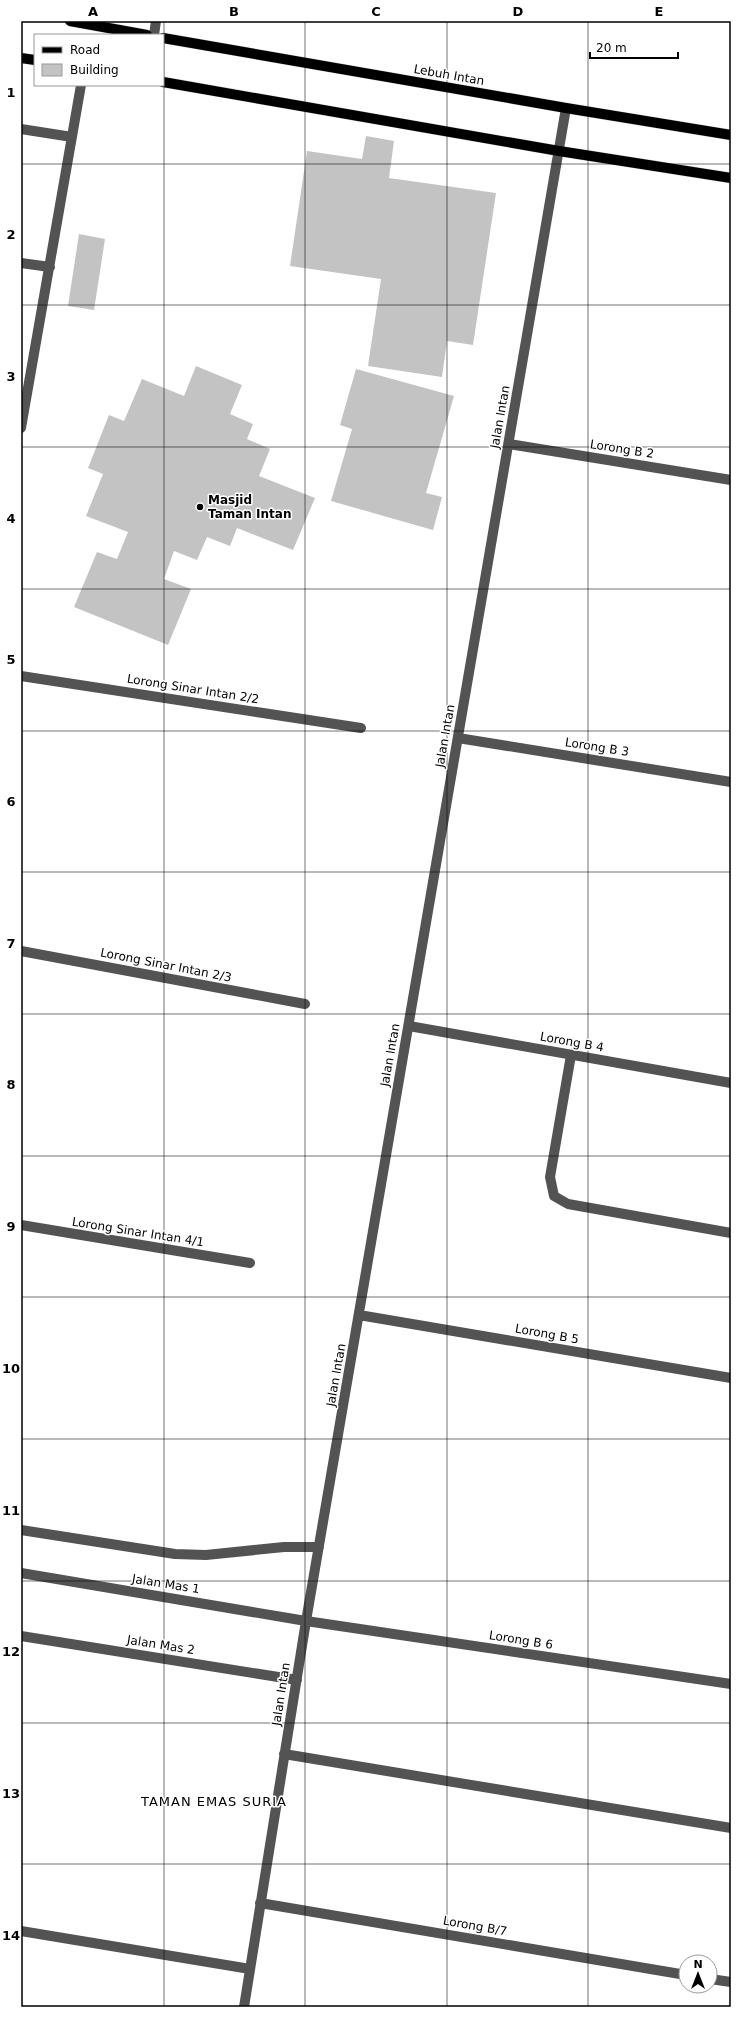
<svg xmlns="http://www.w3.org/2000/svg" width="752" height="2028" font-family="'DejaVu Sans',sans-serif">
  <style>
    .building { fill: #c3c3c3 }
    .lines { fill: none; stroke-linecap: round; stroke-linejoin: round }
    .major-casing { stroke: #dbdbdb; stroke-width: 11 }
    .minor { stroke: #535353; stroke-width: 10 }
    .major { stroke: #000; stroke-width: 10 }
    .grid { fill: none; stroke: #000; stroke-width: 1; stroke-opacity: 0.55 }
    .poi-dot { fill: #000; stroke: #fff; stroke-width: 1.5 }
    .labels { text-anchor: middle; stroke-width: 3; stroke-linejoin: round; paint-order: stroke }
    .street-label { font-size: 12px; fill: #000; stroke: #fff }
    .poi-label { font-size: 12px; font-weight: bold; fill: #000; stroke: #fff; text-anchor: start }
    .neighbourhood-label { font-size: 13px; letter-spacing: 1px; fill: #000; stroke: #fff }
    .neatline { fill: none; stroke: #000; stroke-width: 1.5 }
    .grid-label { font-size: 13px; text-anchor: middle; font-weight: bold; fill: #000 }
  </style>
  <rect width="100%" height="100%" fill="#fff"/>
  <path class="building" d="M366 136 394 141 389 178 496 193 473 345 447 341 442 377 368 366 381 279 290 266 307 151 362 159Z
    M79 234 105 239 94 310 68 306Z
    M196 366 242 385 230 414 253 424 247 439 270 449 259 476 315 498 293 550 237 528 230 546 207 537 197 560 174 551 164 579 191 589 168 645 74 607 97 552 117 559 128 532 86 516 103 474 88 468 109 415 124 421 142 379 184 396Z
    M356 369 454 396 426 493 442 497 433 530 331 501 352 429 340 425Z"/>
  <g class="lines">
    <defs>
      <path id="major" d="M70 21 147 35
        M163 38 566 108 731 135
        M21 58 35 60
        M163 82 559 151 731 178"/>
    </defs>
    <use href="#major" class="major-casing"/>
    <path class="minor" d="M154 35 156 21
      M21 129 72 137
      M21 263 50 267
      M21 428 81 85
      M509 444 731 480
      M21 676 361 728
      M458 738 731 782
      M21 951 305 1004
      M409 1026 731 1083
      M571 1055 550 1177 554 1196 568 1204 731 1233
      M21 1225 250 1263
      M359 1315 731 1378
      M21 1530 175 1554 206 1555 284 1547H319
      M21 1573 306 1621 731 1684
      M21 1636 297 1680
      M284 1754 731 1828
      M260 1903 686 1975
      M21 1931 250 1969
      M710 1979 731 1982
      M244 2007 306 1621 566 108"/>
    <use href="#major" class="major"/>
  </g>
  <path class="grid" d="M164 21V2007M305 21V2007M447 21V2007M588 21V2007M21 164H731M21 305H731M21 447H731M21 589H731M21 731H731M21 872H731M21 1014H731M21 1156H731M21 1297H731M21 1439H731M21 1581H731M21 1723H731M21 1864H731"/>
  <circle class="poi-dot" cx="200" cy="507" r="4"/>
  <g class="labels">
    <g class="street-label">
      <text transform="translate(449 75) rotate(10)" y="4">Lebuh Intan</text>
      <text transform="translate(500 417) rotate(-80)" y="4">Jalan Intan</text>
      <text transform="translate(622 449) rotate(9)" y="4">Lorong B 2</text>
      <text transform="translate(193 689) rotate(9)" y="4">Lorong Sinar Intan 2/2</text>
      <text transform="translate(445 736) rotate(-80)" y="4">Jalan Intan</text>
      <text transform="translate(597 747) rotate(9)" y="4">Lorong B 3</text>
      <text transform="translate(166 965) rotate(11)" y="4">Lorong Sinar Intan 2/3</text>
      <text transform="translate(572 1042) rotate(10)" y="4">Lorong B 4</text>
      <text transform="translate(390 1055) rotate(-80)" y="4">Jalan Intan</text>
      <text transform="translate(138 1232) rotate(9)" y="4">Lorong Sinar Intan 4/1</text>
      <text transform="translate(547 1334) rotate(10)" y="4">Lorong B 5</text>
      <text transform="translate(336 1375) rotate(-80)" y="4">Jalan Intan</text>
      <text transform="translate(166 1584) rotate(9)" y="4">Jalan Mas 1</text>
      <text transform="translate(521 1640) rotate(9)" y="4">Lorong B 6</text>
      <text transform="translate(161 1645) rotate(9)" y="4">Jalan Mas 2</text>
      <text transform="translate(281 1694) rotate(-81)" y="4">Jalan Intan</text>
      <text transform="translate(475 1926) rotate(10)" y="4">Lorong B/7</text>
    </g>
    <g class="poi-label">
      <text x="208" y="504">Masjid<tspan x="208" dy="14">Taman Intan</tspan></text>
    </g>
    <g class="neighbourhood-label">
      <text x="214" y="1806">TAMAN EMAS SURIA</text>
    </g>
  </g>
  <rect width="752" height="2028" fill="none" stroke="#ffffff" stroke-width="44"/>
  <rect x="34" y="34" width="130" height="52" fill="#ffffff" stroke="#999999"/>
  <rect x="42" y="47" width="20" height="6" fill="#000000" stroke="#999999"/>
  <text x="70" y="54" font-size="12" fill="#000000">Road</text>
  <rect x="42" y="64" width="20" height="12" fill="#c3c3c3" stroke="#999999"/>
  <text x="70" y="74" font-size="12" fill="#000000">Building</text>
  <g transform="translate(698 1974)"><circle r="19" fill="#ffffff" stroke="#999999"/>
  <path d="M0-3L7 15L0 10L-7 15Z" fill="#000000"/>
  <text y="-6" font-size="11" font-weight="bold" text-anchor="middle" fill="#000000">N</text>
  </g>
  <path d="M590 52v6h88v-6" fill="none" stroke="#000000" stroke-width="2"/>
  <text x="596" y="52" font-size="12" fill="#000000" stroke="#ffffff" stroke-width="3" paint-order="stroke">20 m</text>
  <rect x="22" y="22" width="708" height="1984" class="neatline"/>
  <g class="grid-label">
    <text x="93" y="16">A</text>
    <text x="234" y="16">B</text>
    <text x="376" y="16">C</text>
    <text x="518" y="16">D</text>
    <text x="659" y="16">E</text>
    <text x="11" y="97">1</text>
    <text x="11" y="239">2</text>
    <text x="11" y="381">3</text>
    <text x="11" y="523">4</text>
    <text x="11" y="664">5</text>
    <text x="11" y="806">6</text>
    <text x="11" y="948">7</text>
    <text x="11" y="1089">8</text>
    <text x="11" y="1231">9</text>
    <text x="11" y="1373">10</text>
    <text x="11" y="1515">11</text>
    <text x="11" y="1656">12</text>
    <text x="11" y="1798">13</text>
    <text x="11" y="1940">14</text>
  </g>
</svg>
